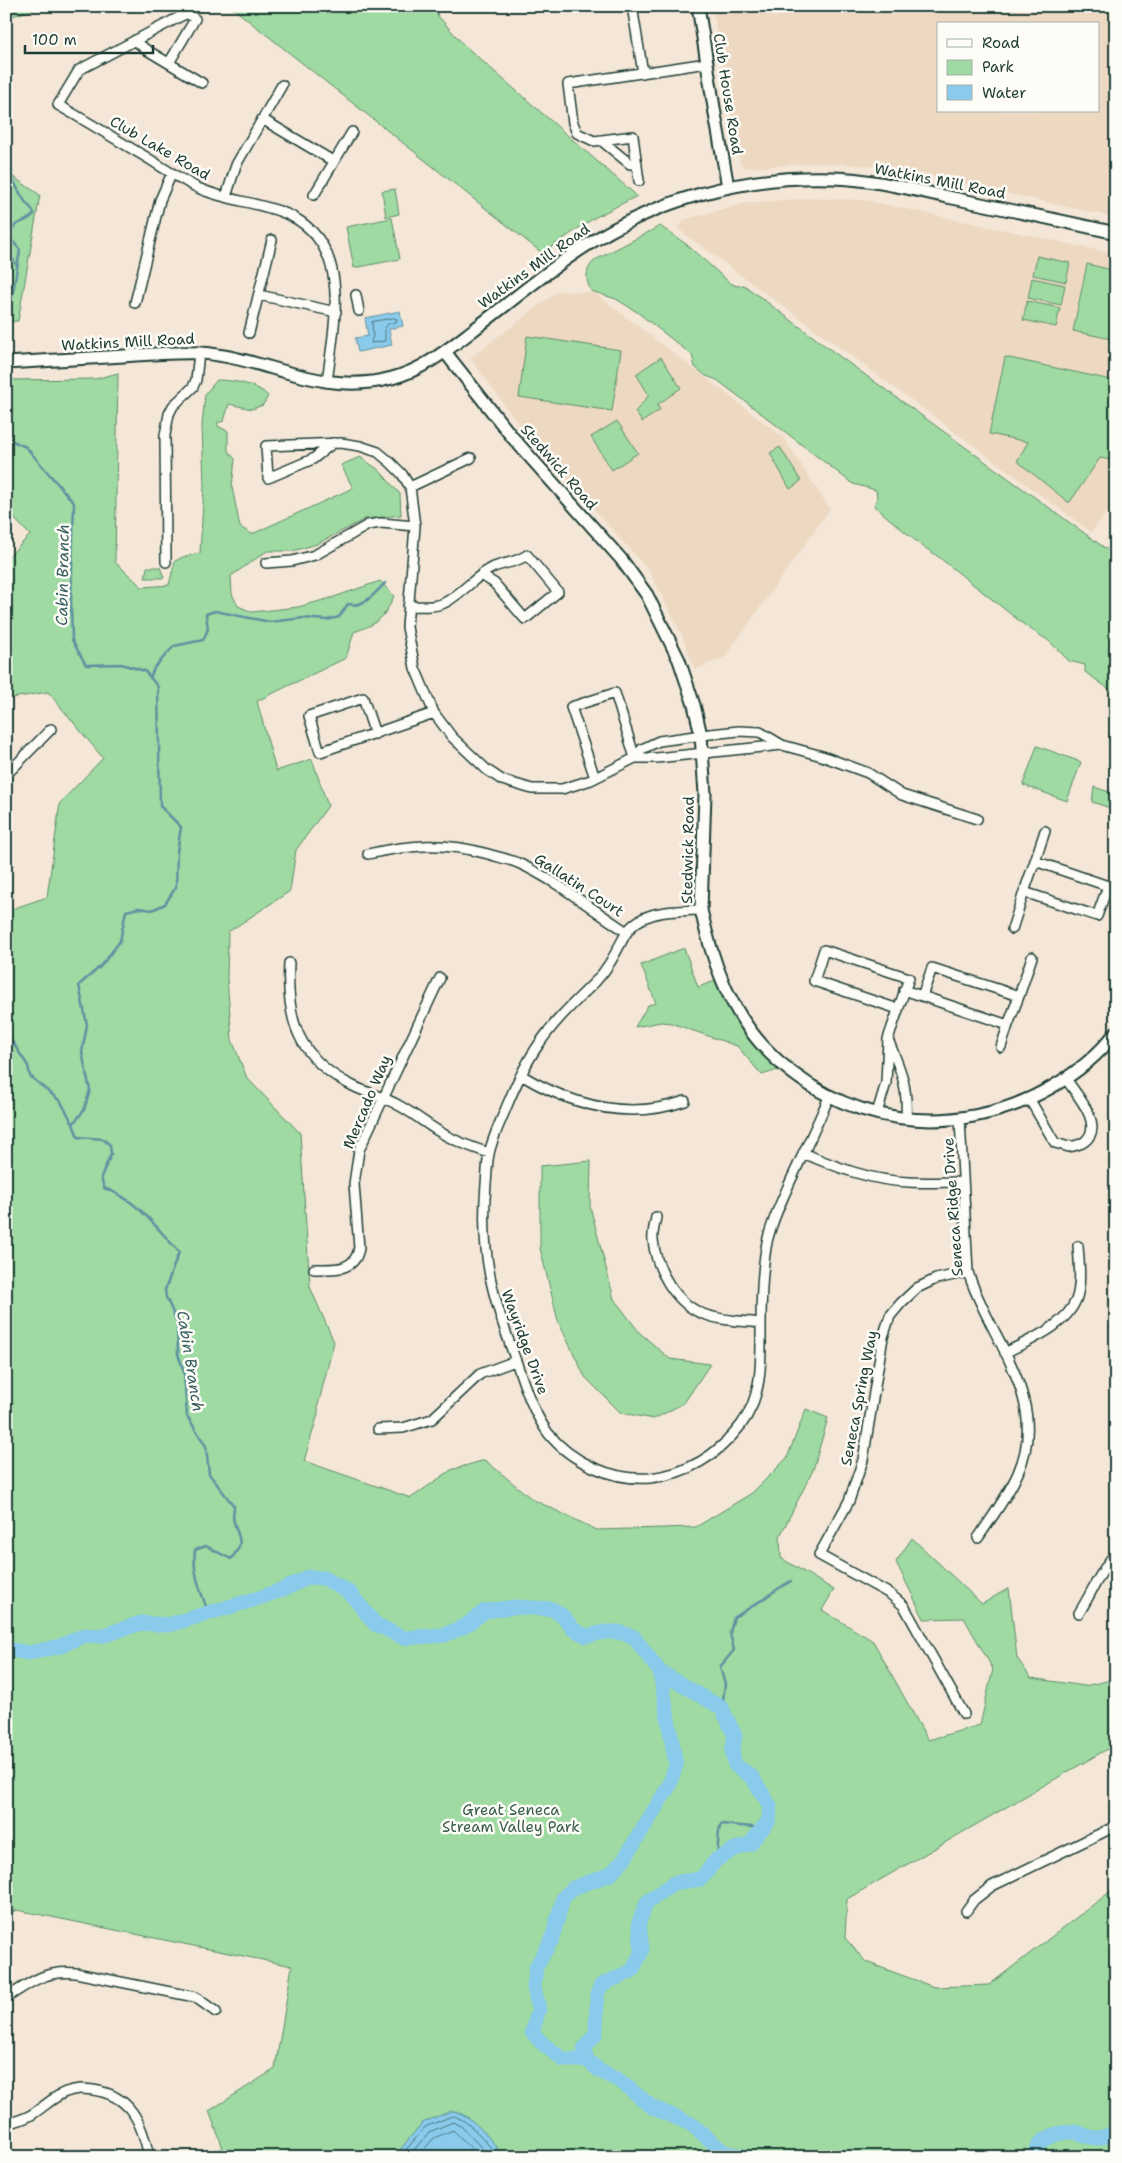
<svg xmlns="http://www.w3.org/2000/svg" width="1122" height="2163" font-family="'Shantell Sans',sans-serif">
  <style>
    .built { fill: #edd9c2; fill-rule: evenodd }
    .green { fill: #9edaa1; stroke: #5e8c6a }
    .water { fill: #8acaeb; stroke: #5f92a2 }
    .lines { fill: none; stroke-linecap: round; stroke-linejoin: round }
    .shore { stroke: #4a757d; stroke-width: 1 }
    .stream { stroke: #5f92a2; stroke-width: 2.5 }
    .river { stroke: #8acaeb; stroke-width: 15 }
    .minor-casing { stroke: #1f3d34; stroke-width: 12 }
    .tertiary-casing { stroke: #1f3d34; stroke-width: 15 }
    .minor { stroke: #fdfcf7; stroke-width: 9 }
    .tertiary { stroke: #fdfcf7; stroke-width: 11 }
    .labels { text-anchor: middle; stroke-width: 5; stroke-linejoin: round; paint-order: stroke }
    .street-label { font-size: 15px; fill: #1f3d34; stroke: #fdfcf7 }
    .park-label { font-size: 15px; fill: #385c4a; stroke: #fdfcf7 }
    .water-label { font-size: 16px; font-style: italic; fill: #3a6062; stroke: #fdfcf7 }
  </style>
  <rect width="100%" height="100%" fill="#f4e7d8"/>
  <filter id="ink" filterUnits="userSpaceOnUse"><feTurbulence type="fractalNoise" baseFrequency=".02" numOctaves="2"/><feDisplacementMap in="SourceGraphic" scale="10" xChannelSelector="R" yChannelSelector="G"/><feConvolveMatrix kernelMatrix="1 2 1 2 8 2 1 2 1" color-interpolation-filters="sRGB"/></filter>
  <g filter="url(#ink)">
    <path class="built" d="M712 6H1116V218L891 167 817 163 745 168 740 163 737 150ZM938 24H1098V111H938Z
      M809 198 865 200 1116 254V502L1091 532 678 229 685 219 746 203Z
      M558 291 595 293 783 437 830 509 725 657 695 670 681 633 649 571 520 426 470 358Z"/>
    <path class="green" d="M6 6H45L6 18Z
      M230 6H435L438 16 464 45 637 196 594 218 542 253Z
      M6 172 40 195 18 321 6 322Z
      M395 189 399 214 386 217 382 191Z
      M392 218 400 259 354 268 346 227Z
      M660 226 686 244 730 283 737 286 744 285 839 356 1116 556V694L1085 672V665L1069 661 1049 641 1027 627 936 555 922 546 874 506 877 498 876 490 853 484 737 395 717 380 706 376 695 367 692 355 637 312 616 299 591 291C585 278 585 270 595 260Z
      M1037 256 1070 263 1066 282 1033 275Z
      M1087 264 1116 271V340L1073 331Z
      M1032 278 1065 285 1061 305 1028 298Z
      M1027 301 1060 308 1056 327 1023 320Z
      M527 336 621 350 612 411 519 397Z
      M661 357 681 388 657 405 660 410 642 422 635 412 649 395 636 374Z
      M1005 357 1116 381V461L1100 458 1070 502H1068L1017 461 1028 442 989 434Z
      M118 373 115 562 142 587 169 585 175 561 183 557 200 553 204 486 202 426 205 394 217 380C232 380 258 384 268 396L263 405 252 409 229 404 224 421 217 423 219 427 228 431V451L235 459 232 487 240 527 252 534 353 488 341 465 360 457 379 470 400 494 401 515 365 519 317 544 293 551H267L231 576 232 594 238 606 252 612 298 607 331 598 380 581 394 596C384 619 377 624 354 632L346 658 257 701 276 771 312 759 328 806 296 850 290 891 228 932 227 979 232 1040 247 1078 300 1133 310 1287 334 1342 318 1405V1414L304 1461 411 1498 451 1470 485 1460 532 1499 597 1530 696 1527 752 1493 787 1458 806 1409 828 1418 813 1470 780 1536 781 1558 834 1590 822 1610 873 1641 928 1740 980 1725 993 1669 964 1618 924 1619 896 1562 912 1538 982 1604 1009 1588 1017 1658 1031 1678 1084 1686 1116 1679V1744L847 1899 845 1938 866 1962 934 1987 989 1985 1116 1887V2157H187L223 2148 209 2111 275 2069 292 1966 17 1910 6 1915V911L47 897 60 803 103 758 48 692 6 699V559L30 535 6 510V380L95 379Z
      M617 421 638 453 612 470 591 437Z
      M780 447 801 481 790 489 770 453Z
      M147 567H160L164 578H145Z
      M1037 746 1081 762 1067 801 1023 785Z
      M1094 787 1116 794V810L1092 802Z
      M684 948 698 987 721 979 732 1002 784 1068 762 1075 737 1046 671 1023 661 1022 635 1027 648 1005 656 1003 641 965Z
      M591 1161 590 1206 614 1299 640 1333 670 1359 710 1364 684 1403 654 1419 621 1413 585 1377 558 1321 540 1248V1166Z"/>
    <path class="water" d="M400 311 403 326 389 329 392 345 358 352 355 338 368 336 365 318Z
      M451 2111C469 2111 494 2142 503 2157H394L422 2123Z"/>
    <g class="lines">
      <path class="shore" d="M394 318 397 319 396 322 388 324 385 328V341L371 343 373 335 372 322Z
        M400 2157 425 2127 452 2116C465 2116 491 2146 497 2157
        M408 2157 429 2132 453 2122 461 2126 490 2157
        M417 2157 434 2138 453 2130 480 2157"/>
      <path class="stream" d="M6 167C14 179 18 193 27 204 30 208 33 208 34 214 25 226 10 218 11 239L20 250 12 298 6 308
        M6 255 13 259 17 266
        M6 438 26 447 74 503 71 603 72 640 86 665 121 664 145 671 158 687 160 806 181 827 177 852 176 887 165 904 152 910 139 908 126 911 120 941 101 966 79 985 87 1025 82 1052 90 1090 84 1110 73 1124 78 1137 103 1139 110 1145 111 1154 101 1177 104 1188C138 1200 155 1226 179 1252L165 1290 166 1297 177 1322 178 1354 184 1372 187 1416 206 1446 209 1474 234 1506C234 1511 232 1517 234 1522 239 1540 245 1542 231 1559L206 1546 195 1550C192 1572 201 1592 208 1612
        M150 678 154 668 174 646 203 640 208 629 206 614 215 611 270 622 303 618 327 620 339 617 348 604C364 608 374 594 385 583
        M6 990 9 993 6 1003
        M6 1007 8 1035 28 1066 30 1076 61 1102 73 1124
        M722 1708 725 1684 720 1667 734 1650 730 1633 734 1617C754 1607 771 1592 791 1581
        M716 1860C720 1848 716 1836 721 1824L762 1828"/>
      <path class="river" d="M6 1649 29 1653 61 1646 84 1635 101 1636 141 1623 168 1625 256 1599 289 1587 308 1577 324 1578 350 1593 375 1624 404 1638 444 1635 465 1626 485 1611 516 1607 552 1609 564 1617 573 1629 586 1636 605 1632H618L634 1637 660 1672 722 1708 735 1736 732 1751 735 1765 752 1777 770 1806 769 1820 750 1844 735 1849 716 1860 701 1879 673 1883 647 1902 639 1922 642 1951 632 1971 601 1985 597 1995 596 2033 584 2049 587 2060 600 2071 620 2081 652 2107 691 2124 724 2152 747 2157
        M587 2060H564L543 2044 532 2032 539 2009 534 1988 536 1967 552 1939 563 1898 573 1888 611 1874 625 1858 669 1786 676 1765 660 1672
        M1034 2157C1037 2139 1057 2131 1074 2132 1082 2133 1089 2138 1097 2138 1103 2138 1110 2134 1116 2132"/>
      <defs>
        <path id="minor" d="M632 6 643 73
          M135 40 145 49 202 83
          M169 63 195 19 187 13 79 70 58 105C88 122 117 140 146 157 163 168 180 179 198 188 225 200 255 202 282 212 355 240 334 324 327 382
          M262 119 333 161
          M602 141 630 164 637 163
          M639 181 633 136 594 141 577 133 573 123 568 84 707 63
          M314 195 352 132
          M226 197 236 165 282 85
          M259 295 336 312
          M356 295 359 311
          M135 303 160 200 172 173
          M249 333 272 240
          M333 443 313 459 268 478 266 446 341 443 360 446 378 452 391 463 402 474 410 487 415 526 407 627 415 668 434 713 452 737 487 770 502 780 532 789H562L591 780 635 758 642 749 659 741 710 734 739 731 760 732 782 745 822 756 868 773 902 795 977 819
          M410 487 471 458
          M166 562 165 435 169 414 173 406 193 387 196 380 199 353
          M266 563 292 561 315 555 368 525 381 523 415 526
          M408 606C420 606 435 608 446 602 464 592 476 575 494 567 506 562 516 563 527 555L558 592 525 619 494 583 481 575
          M375 734 363 698 309 716 320 752 434 713
          M635 758H656L782 745
          M6 775 51 729
          M595 778 571 707 615 693 635 758
          M368 854C412 844 445 842 488 854 498 857 508 859 518 863 554 879 593 910 627 932
          M1035 861 1045 831
          M1108 886 1097 916 1024 892 1035 861 1108 886 1116 889
          M701 910C674 911 640 909 625 935 616 952 609 967 596 981 576 1001 555 1020 539 1044 525 1064 515 1086 506 1108 500 1123 492 1139 489 1154 487 1163 487 1174 486 1184 480 1255 492 1296 516 1361 524 1385 533 1412 548 1433 571 1462 613 1481 650 1478 687 1474 718 1455 741 1425 763 1396 761 1360 761 1326 761 1298 762 1269 767 1242 772 1220 782 1200 791 1180 804 1152 817 1125 829 1097
          M1012 929 1024 892
          M289 963C286 1020 298 1059 353 1086 367 1093 384 1097 398 1105 417 1115 434 1131 453 1139 465 1145 477 1149 489 1153
          M904 990 1008 1025 1019 996 932 968 922 996
          M1019 996 1032 957
          M889 1042C901 1070 908 1087 906 1118
          M1001 1047 1008 1025
          M521 1075C571 1105 628 1121 685 1101
          M1030 1100 1055 1143 1069 1147C1073 1146 1080 1145 1084 1142 1106 1126 1076 1094 1066 1079
          M877 1113 886 1083 888 1039 909 978 824 950 814 981 898 1009
          M960 1119 968 1272C989 1339 1051 1398 1018 1473 1008 1496 992 1517 978 1538
          M803 1153C836 1167 872 1181 909 1182 927 1183 945 1182 963 1182
          M656 1217C655 1224 652 1233 653 1240 656 1269 675 1303 703 1314 722 1321 742 1321 761 1323
          M314 1269C333 1269 355 1272 359 1248L354 1184 359 1150 440 978
          M1005 1353C1029 1340 1065 1327 1076 1300 1082 1284 1079 1262 1078 1246
          M378 1429 403 1428 432 1419 480 1374 515 1361
          M1079 1613C1092 1593 1100 1570 1116 1553
          M964 1714 904 1606 890 1594 819 1555 849 1501 863 1460 883 1337 890 1316 901 1303 917 1288 936 1279 968 1272
          M966 1911 974 1900 992 1886 1116 1826
          M6 1998C31 1982 45 1970 76 1973L195 1997 216 2012
          M6 2124C14 2122 24 2119 31 2115 43 2108 54 2096 66 2092 76 2088 83 2089 93 2090 131 2095 142 2123 149 2157"/>
        <path id="tertiary" d="M698 6 715 114 728 187
          M445 352 513 438 621 559 647 595 679 660 694 705 701 735 705 794 701 910C712 960 728 1007 763 1046 838 1127 955 1142 1050 1088 1075 1074 1098 1056 1116 1032
          M6 363C46 361 85 358 124 356 150 354 175 352 201 353 268 358 321 397 392 378 423 370 447 350 472 331 508 304 543 274 581 249 654 200 743 175 832 178 870 179 906 188 943 196 1000 208 1058 220 1116 233"/>
      </defs>
      <use href="#minor" class="minor-casing"/>
      <use href="#tertiary" class="tertiary-casing"/>
      <use href="#minor" class="minor"/>
      <use href="#tertiary" class="tertiary"/>
    </g>
  </g>
  <g class="labels">
    <g class="street-label">
      <text transform="translate(728 94) rotate(81)" y="5">Club House Road</text>
      <text transform="translate(160 148) rotate(30)" y="5">Club Lake Road</text>
      <text transform="translate(940 181) rotate(11)" y="5">Watkins Mill Road</text>
      <text transform="translate(534 266) rotate(-36)" y="5">Watkins Mill Road</text>
      <text transform="translate(128 342) rotate(-3)" y="5">Watkins Mill Road</text>
      <text transform="translate(559 467) rotate(49)" y="5">Stedwick Road</text>
      <text transform="translate(688 850) rotate(-89)" y="5">Stedwick Road</text>
      <text transform="translate(579 885) rotate(33)" y="5">Gallatin Court</text>
      <text transform="translate(367 1102) rotate(-67)" y="5">Mercado Way</text>
      <text transform="translate(953 1207) rotate(-94)" y="5">Seneca Ridge Drive</text>
      <text transform="translate(525 1342) rotate(70)" y="5">Wayridge Drive</text>
      <text transform="translate(859 1398) rotate(-79)" y="5">Seneca Spring Way</text>
    </g>
    <g class="park-label">
      <text x="511" y="1815">Great Seneca<tspan x="511" dy="17">Stream Valley Park</tspan></text>
    </g>
    <g class="water-label">
      <text transform="translate(62 575) rotate(-89)" y="6">Cabin Branch</text>
      <text transform="translate(191 1361) rotate(81)" y="6">Cabin Branch</text>
    </g>
  </g>
  <rect width="1122" height="2163" fill="none" stroke="#fdfcf7" stroke-width="25"/>
  <rect x="12" y="12" width="1097" height="2138" fill="none" stroke="#1f3d34" stroke-width="2" filter="url(#ink)"/>
  <rect x="937" y="22" width="162" height="90" fill="#fdfcf7" stroke="#a4b0a9"/>
  <rect x="947" y="39" width="25" height="8" fill="#fdfcf7" stroke="#a4b0a9"/>
  <text x="982" y="48" font-size="15" fill="#1f3d34">Road</text>
  <rect x="947" y="60" width="25" height="15" fill="#9edaa1" stroke="#a4b0a9"/>
  <text x="982" y="72" font-size="15" fill="#1f3d34">Park</text>
  <rect x="947" y="85" width="25" height="15" fill="#8acaeb" stroke="#a4b0a9"/>
  <text x="982" y="98" font-size="15" fill="#1f3d34">Water</text>
  <path d="M25 45v8h128v-8" fill="none" stroke="#1f3d34" stroke-width="2.5"/>
  <text x="32" y="45" font-size="15" fill="#1f3d34" stroke="#fdfcf7" stroke-width="4" paint-order="stroke">100 m</text>
</svg>
